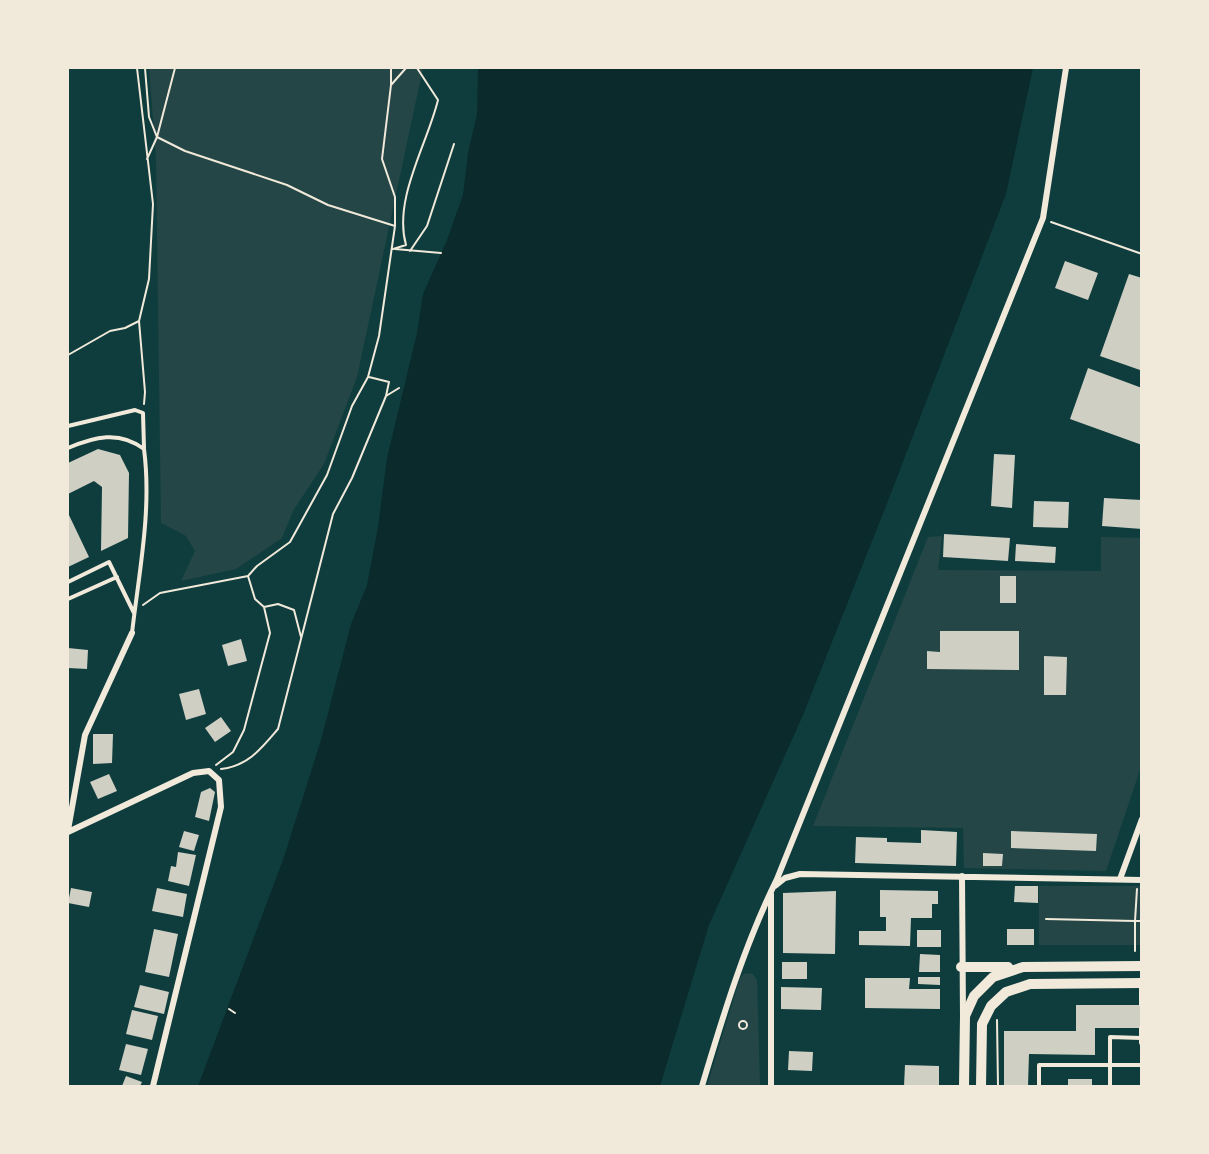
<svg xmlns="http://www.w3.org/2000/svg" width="1209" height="1154" font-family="'Open Sans',sans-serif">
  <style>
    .green { fill: #244646 }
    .water { fill: #0a2a2b }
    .building { fill: #cfcfc3 }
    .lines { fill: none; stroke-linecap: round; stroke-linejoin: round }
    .path { stroke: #f1e9da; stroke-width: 2 }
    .service { stroke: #f1e9da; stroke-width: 4 }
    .minor { stroke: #f1e9da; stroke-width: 6 }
    .primary { stroke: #f1e9da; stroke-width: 10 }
  </style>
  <rect width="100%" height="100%" fill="#0f3d3e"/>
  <path class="green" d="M149 68H423L357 377 324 464 293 511 282 538 236 569 181 581 195 551 186 536 161 523 156 158Z
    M942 536 938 570 1101 571V537L1141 538V767L1106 871 964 868 963 828 813 826 928 537Z
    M1039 886H1141V945H1039Z
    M745 973 753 974 757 980 760 1086H707L740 978Z"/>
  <path class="water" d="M478 68H1033L1006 194 886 506 803 715 709 925 660 1086H198L283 860 321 740 351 624 367 585 378 527 387 458 417 333 423 294 447 240 463 195 468 153 477 114Z"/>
  <path class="building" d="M1065 261 1098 273 1088 300 1055 288Z
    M1129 274 1142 278 1140 370 1100 356Z
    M1088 368 1142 388V445L1070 419Z
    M98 449 120 455 129 473 128 538 101 551 102 487 94 481 68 494V463Z
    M994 454 1015 455 1012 508 991 506Z
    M1104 498 1142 500V529L1102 526Z
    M1034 501 1069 502 1068 528 1033 527Z
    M68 513 89 557 68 567Z
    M944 534 1010 538 1008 561 943 557Z
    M1016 544 1056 547 1055 563 1015 561Z
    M1000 576H1016V603H1000Z
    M940 631H1019V670L927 669V651L940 652Z
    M241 639 247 661 228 666 222 645Z
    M68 648 88 650 87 669 68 668Z
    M1044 656 1067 657 1066 695H1044Z
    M199 689 206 714 186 720 179 694Z
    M221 717 231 731 215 742 205 728Z
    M93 734H113L112 763 93 764Z
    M109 774 117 791 98 799 90 782Z
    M210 788 215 792 209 821 195 817 201 792Z
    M921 830 957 832 956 866 855 863 856 837 887 838V842L921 843Z
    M184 831 199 835 194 851 179 847Z
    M1011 831 1097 834 1096 851 1011 848Z
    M178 852 196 855 189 886 168 881 171 866 176 867Z
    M983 853 1003 854 1002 866H983Z
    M1015 886H1038V903L1014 902Z
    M71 888 92 892 89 907 68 903Z
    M157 888 187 894 183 917 152 911Z
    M880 890 938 891V904H932V918H911L910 946 859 945V931H886V917H880Z
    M836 891 835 954 783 953V893Z
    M154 929 178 934 169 977 145 972Z
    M1007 929H1034V945H1007Z
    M917 930H941V947H917Z
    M920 954 940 955V972H919Z
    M782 962H807V979H782Z
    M918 977H940V985L918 984Z
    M865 978H910L909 989H940V1009L865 1008Z
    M140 985 169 992 164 1014 134 1007Z
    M781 987 822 988 821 1010 781 1009Z
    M1076 1005H1142V1028H1095V1055L1029 1054 1028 1086H1004V1031H1076Z
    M132 1010 158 1016 152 1040 126 1034Z
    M126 1044 148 1049 141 1075 119 1070Z
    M789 1051 813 1052 812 1071 788 1070Z
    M905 1065 939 1066V1086H904Z
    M126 1076 142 1082 140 1086H122Z
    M1068 1079H1092V1086H1068Z"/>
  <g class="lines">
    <path class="path" d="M137 68 153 204 149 279 139 321 145 392 144 404
      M145 68 149 117 157 137 185 151 287 185 328 205 395 226
      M391 68V85
      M147 159 157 137 175 68
      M1051 222 1142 254
      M393 249 406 245C393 199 427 145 438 100L417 68
      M395 249 441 253
      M410 251 427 226 454 144
      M68 355 110 331 125 328 139 321
      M369 377 389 382 386 396
      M143 605 160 593 248 576
      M264 607 278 604 294 610 301 637
      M216 765 233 752 244 730 270 633 264 607 255 599 248 576 257 566 290 542 327 475 352 406 368 377 379 336 395 226V197L382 159 391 85 406 68
      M221 769C248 766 261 749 278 729L333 514 352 478 386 396 399 388
      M1137 889 1135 921H1142
      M1046 919 1135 921V951
      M229 1009 235 1013
      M997 1020 998 1086
      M739 1025a4 4 0 1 1 8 0a4 4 0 1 1-8 0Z"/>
    <path class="service" d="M68 426 135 410 143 413 144 448
      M68 448C94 437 119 430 144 449 152 510 139 572 132 633
      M68 582 109 562 134 613
      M68 599 117 577
      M1141 984V1005
      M1141 1043V1028
      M1039 1086V1065H1142
      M1110 1086V1037L1141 1038"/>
    <path class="minor" d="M68 830 85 735 132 633
      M68 832 193 773 209 771 219 780 221 807 153 1086
      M962 876 963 1017
      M1120 879 1142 819
      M775 886 785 878 800 874 1142 880
      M771 894V1086
      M702 1086C723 1016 744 946 777 879L1043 218 1066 68"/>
    <path class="primary" d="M961 967H1008
      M964 1086 965 1016 974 996 993 977 1023 967 1142 966
      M981 1086 982 1024 991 1006 1006 992 1030 984 1142 983"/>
  </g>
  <rect width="1209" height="1154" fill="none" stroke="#f1e9da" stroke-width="138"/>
</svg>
